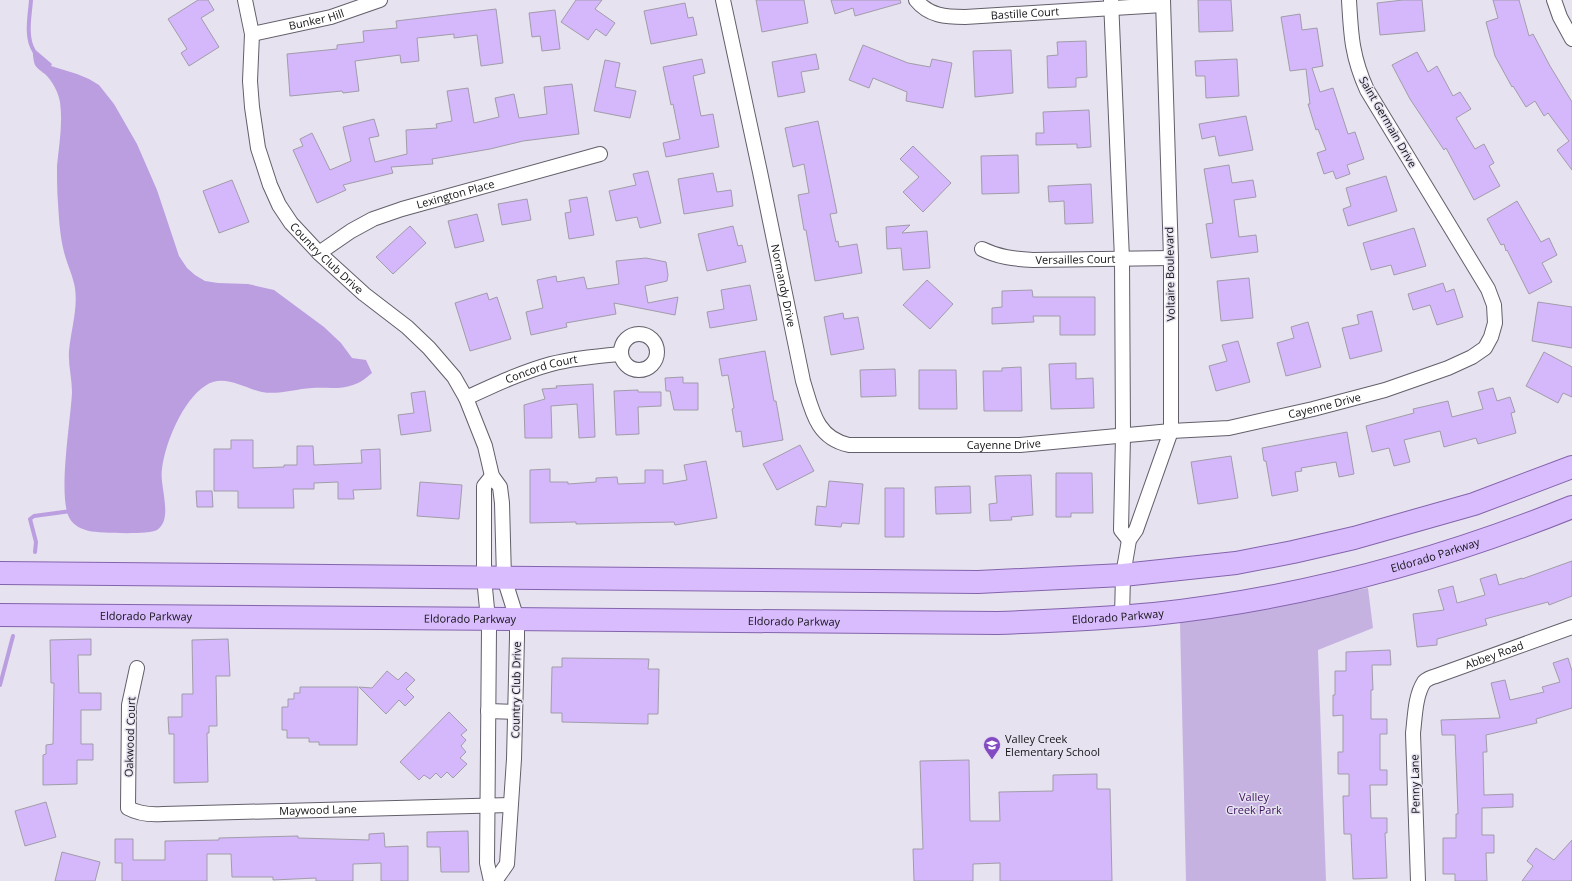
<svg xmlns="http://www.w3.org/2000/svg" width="1572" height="881" font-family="'Open Sans',sans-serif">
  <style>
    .green { fill: #c5b2e1 }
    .water { fill: #ba9ee0 }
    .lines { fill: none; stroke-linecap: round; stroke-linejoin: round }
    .stream { stroke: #ba9ee0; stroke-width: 4 }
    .building { fill: #d5b8fc; stroke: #a19ca9 }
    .minor-casing { stroke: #635f6a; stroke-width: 16 }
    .primary-casing { stroke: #8364ac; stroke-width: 24 }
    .minor { stroke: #fff; stroke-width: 14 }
    .primary { stroke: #d9bcfd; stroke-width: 22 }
    .labels { text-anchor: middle; stroke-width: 3; stroke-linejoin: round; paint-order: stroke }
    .street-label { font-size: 11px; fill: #131216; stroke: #e7e2f0 }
    .poi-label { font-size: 11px; fill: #131216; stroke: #e7e2f0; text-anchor: start }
    .park-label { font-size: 11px; fill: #3b125f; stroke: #e7e2f0 }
  </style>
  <rect width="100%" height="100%" fill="#e7e2f0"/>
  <path class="green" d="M1368 588 1373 628 1318 650 1326 881H1186L1180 622Z"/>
  <path class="water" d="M32 47 52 64 51 66 77 74 89 79 99 85 114 104 137 144 157 190 179 256 187 268 195 275 205 281 218 283 248 284 274 290 324 327 341 343 352 358 366 360 372 373C366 378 360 383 353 385 339 390 326 387 312 388 295 389 278 395 262 392 243 388 223 373 205 386 183 400 165 443 162 469 159 486 174 519 157 530 148 535 100 533 89 531 82 529 74 526 70 519 57 499 71 419 72 392 72 378 68 365 69 351 71 330 78 309 75 288 73 276 67 264 64 252 60 236 59 220 58 203 57 191 57 178 57 166 59 145 63 124 60 102 58 92 53 82 45 74 42 72 37 68 35 65 33 60 33 52 32 47Z"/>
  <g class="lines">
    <path class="stream" d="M31 0C30 15 25 37 34 51
      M35 552 36 542 30 519 34 516 71 511
      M0 685 13 636"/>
  </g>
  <path class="building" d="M198 0H208L214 10 201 18 219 47 189 66 181 53 187 49 168 19Z
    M576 0H602L595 9 615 23 606 36 596 29 588 40 561 22Z
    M756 0H804L808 23 762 32Z
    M831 0H900L901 3 855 16 853 8 835 14Z
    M1198 0H1231L1233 31 1199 32Z
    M1403 0H1422L1425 31 1380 35 1377 3Z
    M1493 0H1519L1529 36 1533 34 1550 66 1572 102V170L1557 150 1569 141 1548 113 1544 116 1535 101 1526 107 1513 86 1512 87 1495 56 1486 22 1498 18Z
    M685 3 688 18 693 17 697 35 651 44 644 11Z
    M496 9 503 63 481 66 477 35 454 38V34L417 38 419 61 401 63 400 55 355 61 359 91 343 93 342 91 290 96 287 54 337 49V45L364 42 363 31 397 28 396 21Z
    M555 10 560 49 542 51 540 36 532 37 529 13Z
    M1300 14 1302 30 1317 28 1323 66 1312 68 1320 92 1333 88 1348 134 1355 132 1364 159 1347 165 1350 174 1336 179 1333 171 1324 174 1317 153 1326 150 1318 129 1316 130 1308 104H1310L1306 69 1290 71 1281 17Z
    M1086 41 1087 77 1076 78V87L1048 88 1047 56 1058 55 1057 42Z
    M863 45 908 63 930 67 932 59 952 63 943 108 906 101 907 92 873 78 869 88 849 80Z
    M1011 50 1013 93 975 97 973 51Z
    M1417 52 1428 72 1437 66 1453 96 1460 92 1471 109 1456 118 1475 149 1484 144 1494 163 1489 166 1500 186 1474 200 1446 148 1444 150 1410 99 1392 65Z
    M816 54 819 69 801 72 805 92 778 97 772 62Z
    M702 59 705 73 693 76 701 116 713 114 719 147 666 157 663 143 680 139 673 104 671 105 663 67Z
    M1237 59 1239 96 1206 98 1205 76H1196L1195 61Z
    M605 60 620 63 615 87 636 91 630 118 594 111Z
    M572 84 579 134 523 141 490 149 432 159 433 164 391 167 393 173 343 185 346 190 317 203 293 150 303 146 300 139 312 133 330 170 351 161 343 127 374 119 379 136 369 138 375 162 407 154 406 130 437 128 436 124 452 121 447 91 468 88 474 123 499 117 495 98 514 94 519 118 547 114 544 87Z
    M1089 110 1091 147 1077 148V144L1036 145V133H1044L1043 112Z
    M1246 116 1253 150 1219 156 1215 136 1202 139 1199 124Z
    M818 121 837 213 830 214 836 242 838 241 839 247 857 244 862 273 815 281 806 230H804L798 195 809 193 804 164 793 167 785 128Z
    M913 146 951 183 923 212 903 192 919 177 900 159Z
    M1018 155 1019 193 982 194 981 156Z
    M1229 165 1232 183 1253 180 1256 197 1234 200 1239 237 1256 235 1258 252 1211 258 1206 224 1213 223 1204 169Z
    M648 171 661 223 640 228 637 217 616 221 609 191 636 185 633 174Z
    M713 173 717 192 731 190 733 206 684 214 678 179Z
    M1386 176 1397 211 1348 226 1343 209 1351 206 1346 188Z
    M232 180 249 222 219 233 203 191Z
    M1091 184 1093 223 1065 224 1064 201 1049 202 1048 186Z
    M587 197 594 235 569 239 565 213 571 212 569 200Z
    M527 199 531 220 502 225 498 204Z
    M1517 201 1541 242 1549 238 1557 255 1542 263 1552 282 1529 294 1507 250 1506 251 1504 244 1501 245 1487 219Z
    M477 214 484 241 455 248 448 221Z
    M910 225 902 233 927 231 930 268 903 270 901 248 887 249 886 227Z
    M410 226 426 243 393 274 376 257Z
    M733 226 738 246 742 245 746 262 707 271 698 234Z
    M1414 228 1426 266 1394 275 1391 265 1371 270 1363 243Z
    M646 258 666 262 668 275 667 281 645 286 648 303 678 297 675 315 614 303 616 314 566 323 567 327 531 335 526 312 543 308 537 280 556 276 557 282 584 277 587 289 619 284 616 261Z
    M1249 278 1253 318 1221 321 1217 281Z
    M927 280 953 304 930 329 903 305Z
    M1443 283 1446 292 1454 289 1463 317 1437 325 1430 305 1413 310 1408 294Z
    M750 285 757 320 710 328 707 312 724 309 721 290Z
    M1032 290 1033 297H1095V335H1060V316H1033L1034 322 992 324V308L1002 307V291Z
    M487 293 489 300 497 297 511 339 470 351 455 303Z
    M1538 302 1572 307V348L1532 341Z
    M1372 311 1382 351 1350 359 1342 328 1359 324 1357 315Z
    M843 313 844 319 858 317 864 349 831 355 824 317Z
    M1308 322 1321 367 1286 376 1277 343 1294 338 1291 327Z
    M1238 341 1250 382 1216 391 1209 366 1227 361 1222 345Z
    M765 351 774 401H776L783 440 743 447 741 431 736 432 732 409 734 408 728 375 722 376 719 359Z
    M1544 352 1572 367V397L1563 393 1558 403 1526 386Z
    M1076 363V379L1093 378 1094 408 1051 409 1049 364Z
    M1021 367 1022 411H984L983 371H1002V368Z
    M895 369 896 396 861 397 860 370Z
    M919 370H956L957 409H919Z
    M683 377V383H698V410H674L670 391H666L665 378Z
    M593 384 595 437 579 438 577 404 551 406 552 438H525L524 405 545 399 542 389 557 388 556 386Z
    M1493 388 1497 401 1510 397 1515 412 1511 413 1516 433 1478 444 1476 438 1444 447 1440 431 1404 440 1410 462 1394 466 1389 448 1372 452 1366 426 1414 413 1413 409 1448 401 1452 417 1483 409 1478 392Z
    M638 390V392H661V406L638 407 639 434 616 435 614 391Z
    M425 391 431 431 401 435 398 415 414 413 411 393Z
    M1347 432 1354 474 1339 477 1336 462 1301 468 1302 471 1295 472 1298 491 1272 496 1266 461H1264L1262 448Z
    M231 440H253V468L284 467V465H297V446H313L314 465 362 463 361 450 380 449 381 489 353 490 354 499H338V482L314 483V489H293L294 508H238V491H214V449H231Z
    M800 445 814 471 777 490 763 464Z
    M1231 456 1238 498 1198 504 1191 462Z
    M706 461 717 518 675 525 674 522 576 524V522L530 523V470L550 469V482H568V484L596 482V478L617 477 618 484 645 483V470H663V484L687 480 684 465Z
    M1056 473H1092L1093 513H1071V517H1056Z
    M1031 475 1033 515 1011 517 1012 520 990 521 989 504 997 503 995 476Z
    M829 481 863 484 859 524 842 523 841 527 815 525 817 506 826 507Z
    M420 482 462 485 459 519 417 516Z
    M970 486 971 513 936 514 935 487Z
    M885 488H904V537H885Z
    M196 491H212L213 507H197Z
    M1572 561V596L1549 605 1548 602 1485 619 1487 625 1437 639V645L1417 647 1413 614 1444 610 1438 590 1453 586 1457 603 1485 595 1480 579 1496 574 1499 585 1522 578V579Z
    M91 639V655H78L79 693H101V710H81V744H93V760H77V784L43 785V755L46 754V745L53 744 54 683H51L50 640Z
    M228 639 230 676H216L217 726H209V733H207L208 782 174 783V734H169L168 717H182V694H193L192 640Z
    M1390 650 1391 665H1372L1373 690H1371V719H1387V734H1380V770H1387V785H1370L1371 818H1387V833H1385L1387 878 1353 879 1351 834H1344L1343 796H1349V774H1338V752H1343V715L1333 716V695H1335V671H1346V652Z
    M562 658 649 659 648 669H659L658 714H648V724L562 722V713H551L552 667H562Z
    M1568 658 1572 671V708L1536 719 1537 723 1486 735 1487 752H1483L1484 795 1513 794V807L1482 808V835H1494V853H1486L1487 881H1455V874H1443V838H1456V814H1458L1455 735H1442L1441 720 1500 718 1491 683 1505 680 1510 700 1544 692 1542 687 1560 682 1553 663Z
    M387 671 398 680 406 672 415 680 406 689 414 697 405 706 399 700 386 714 359 687 372 688Z
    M300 687H358L357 745H319V742H309V738H287V730H282V707H288V699H294V693H300Z
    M449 712 467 730 461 735 466 740 461 746 466 752 460 758 467 764 453 778 447 772 441 778 436 773 430 779 424 775 419 780 400 762Z
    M969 760 970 821H1000L999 792 1053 791V775L1097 774V789H1110L1112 881H1000V863L973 864V881H914L913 849H923L920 761Z
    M46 802 56 837 25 846 15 811Z
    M468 831 469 872H441L440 847H427V832Z
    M384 833 385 847 408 846V881H381V863L353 864V881H316V878L273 880V877H232L231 854H207V881H122V863H115V839H133V860H165V841L219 840V838L298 836V838L369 840V834Z
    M1572 840V881H1522L1533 866 1527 861 1536 848 1554 860Z
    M62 852 100 862 95 881H55Z"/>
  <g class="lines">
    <defs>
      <g id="minor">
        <path id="s1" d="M245 0 252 34 250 81 252 107 258 148 270 185 279 205 291 223 319 253 364 294 407 327 429 348 454 377 466 398 485 446 492 476 500 487 502 503 504 578 517 619V637L514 759 507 864 495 881"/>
        <path id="s2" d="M723 0 760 172 803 381C812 410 816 438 849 445H1020L1171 431 1229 428 1313 409 1385 390 1448 368 1472 357 1485 348 1491 337 1495 323 1494 305 1488 289 1367 90C1352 57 1351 36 1349 0"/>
        <path id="s3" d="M916 0C929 16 946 17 965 17L1163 5"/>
        <path d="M1111 0 1122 259 1123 436 1121 530 1129 540"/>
        <path d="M1554 0 1560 17 1572 39"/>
        <path id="s4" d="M252 34 331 17 380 0"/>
        <path id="s5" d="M982 249C998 257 1014 259 1033 260L1171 258"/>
        <path id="s6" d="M319 253 351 231 373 219 402 209 600 154"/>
        <circle cx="639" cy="352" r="18"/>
        <path id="s7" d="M466 398C494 385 522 372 551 364 574 358 598 356 621 354"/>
        <path d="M1122 617 1123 575 1129 540 1136 530 1171 431V258L1163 0"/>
        <path id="s8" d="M137 668 129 705 128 808C139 814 150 815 163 814L510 805"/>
        <path d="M488 711 515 712"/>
        <path d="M491 881 487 863 489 629 484 578V486L492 476"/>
        <path id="s9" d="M1418 881 1413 733C1415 717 1415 696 1424 682 1427 679 1432 677 1436 676L1572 627"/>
      </g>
      <g id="primary">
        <path d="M0 573 978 582 1123 575 1236 563 1293 552 1354 538 1474 504 1572 467"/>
        <path id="s10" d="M0 615 997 623C1050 621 1102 619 1154 614 1298 599 1438 561 1572 507"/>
      </g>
    </defs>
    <use href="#minor" class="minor-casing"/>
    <use href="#primary" class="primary-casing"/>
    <use href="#minor" class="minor"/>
    <use href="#primary" class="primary"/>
  </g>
  <defs>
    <symbol id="school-pin" viewBox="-11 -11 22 30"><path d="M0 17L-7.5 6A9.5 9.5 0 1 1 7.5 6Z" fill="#844ac1" stroke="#e7e2f0"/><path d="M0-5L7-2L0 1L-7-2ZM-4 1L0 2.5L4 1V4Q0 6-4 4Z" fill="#fff"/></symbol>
  </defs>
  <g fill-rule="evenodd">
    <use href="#school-pin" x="982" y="735" width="20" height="27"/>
  </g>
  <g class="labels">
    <g class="street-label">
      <text dy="4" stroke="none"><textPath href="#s3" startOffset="114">Bastille Court</textPath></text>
      <text dy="4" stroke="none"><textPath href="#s4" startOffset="66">Bunker Hill</textPath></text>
      <text transform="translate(1388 122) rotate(60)" y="4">Saint Germain Drive</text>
      <text dy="4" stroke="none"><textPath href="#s6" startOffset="150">Lexington Place</textPath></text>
      <text dy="4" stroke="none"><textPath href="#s1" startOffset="282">Country Club Drive</textPath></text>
      <text dy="4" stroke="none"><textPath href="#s5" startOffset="95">Versailles Court</textPath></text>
      <text transform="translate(1170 274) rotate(-91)" y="4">Voltaire Boulevard</text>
      <text dy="4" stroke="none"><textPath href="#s2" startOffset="292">Normandy Drive</textPath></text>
      <text dy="4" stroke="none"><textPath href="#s7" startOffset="81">Concord Court</textPath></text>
      <text dy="4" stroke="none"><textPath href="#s2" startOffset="952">Cayenne Drive</textPath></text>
      <text dy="4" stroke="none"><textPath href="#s2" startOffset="628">Cayenne Drive</textPath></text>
      <text dy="4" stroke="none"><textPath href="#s10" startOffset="1442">Eldorado Parkway</textPath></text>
      <text dy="4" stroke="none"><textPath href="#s10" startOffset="146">Eldorado Parkway</textPath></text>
      <text dy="4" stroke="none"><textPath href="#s10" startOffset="1118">Eldorado Parkway</textPath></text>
      <text dy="4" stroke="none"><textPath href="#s10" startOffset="470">Eldorado Parkway</textPath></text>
      <text dy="4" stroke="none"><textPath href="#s10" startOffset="794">Eldorado Parkway</textPath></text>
      <text dy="4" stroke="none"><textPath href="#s9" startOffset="276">Abbey Road</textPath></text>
      <text transform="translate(516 690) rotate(-89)" y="4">Country Club Drive</text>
      <text transform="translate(130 737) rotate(-88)" y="4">Oakwood Court</text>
      <text transform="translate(1415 784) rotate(-91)" y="4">Penny Lane</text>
      <text dy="4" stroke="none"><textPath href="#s8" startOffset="332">Maywood Lane</textPath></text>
    </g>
    <g class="poi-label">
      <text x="1005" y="743">Valley Creek<tspan x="1005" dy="13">Elementary School</tspan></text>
    </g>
    <g class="park-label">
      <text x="1254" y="801">Valley<tspan x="1254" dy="13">Creek Park</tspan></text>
    </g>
  </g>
</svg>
